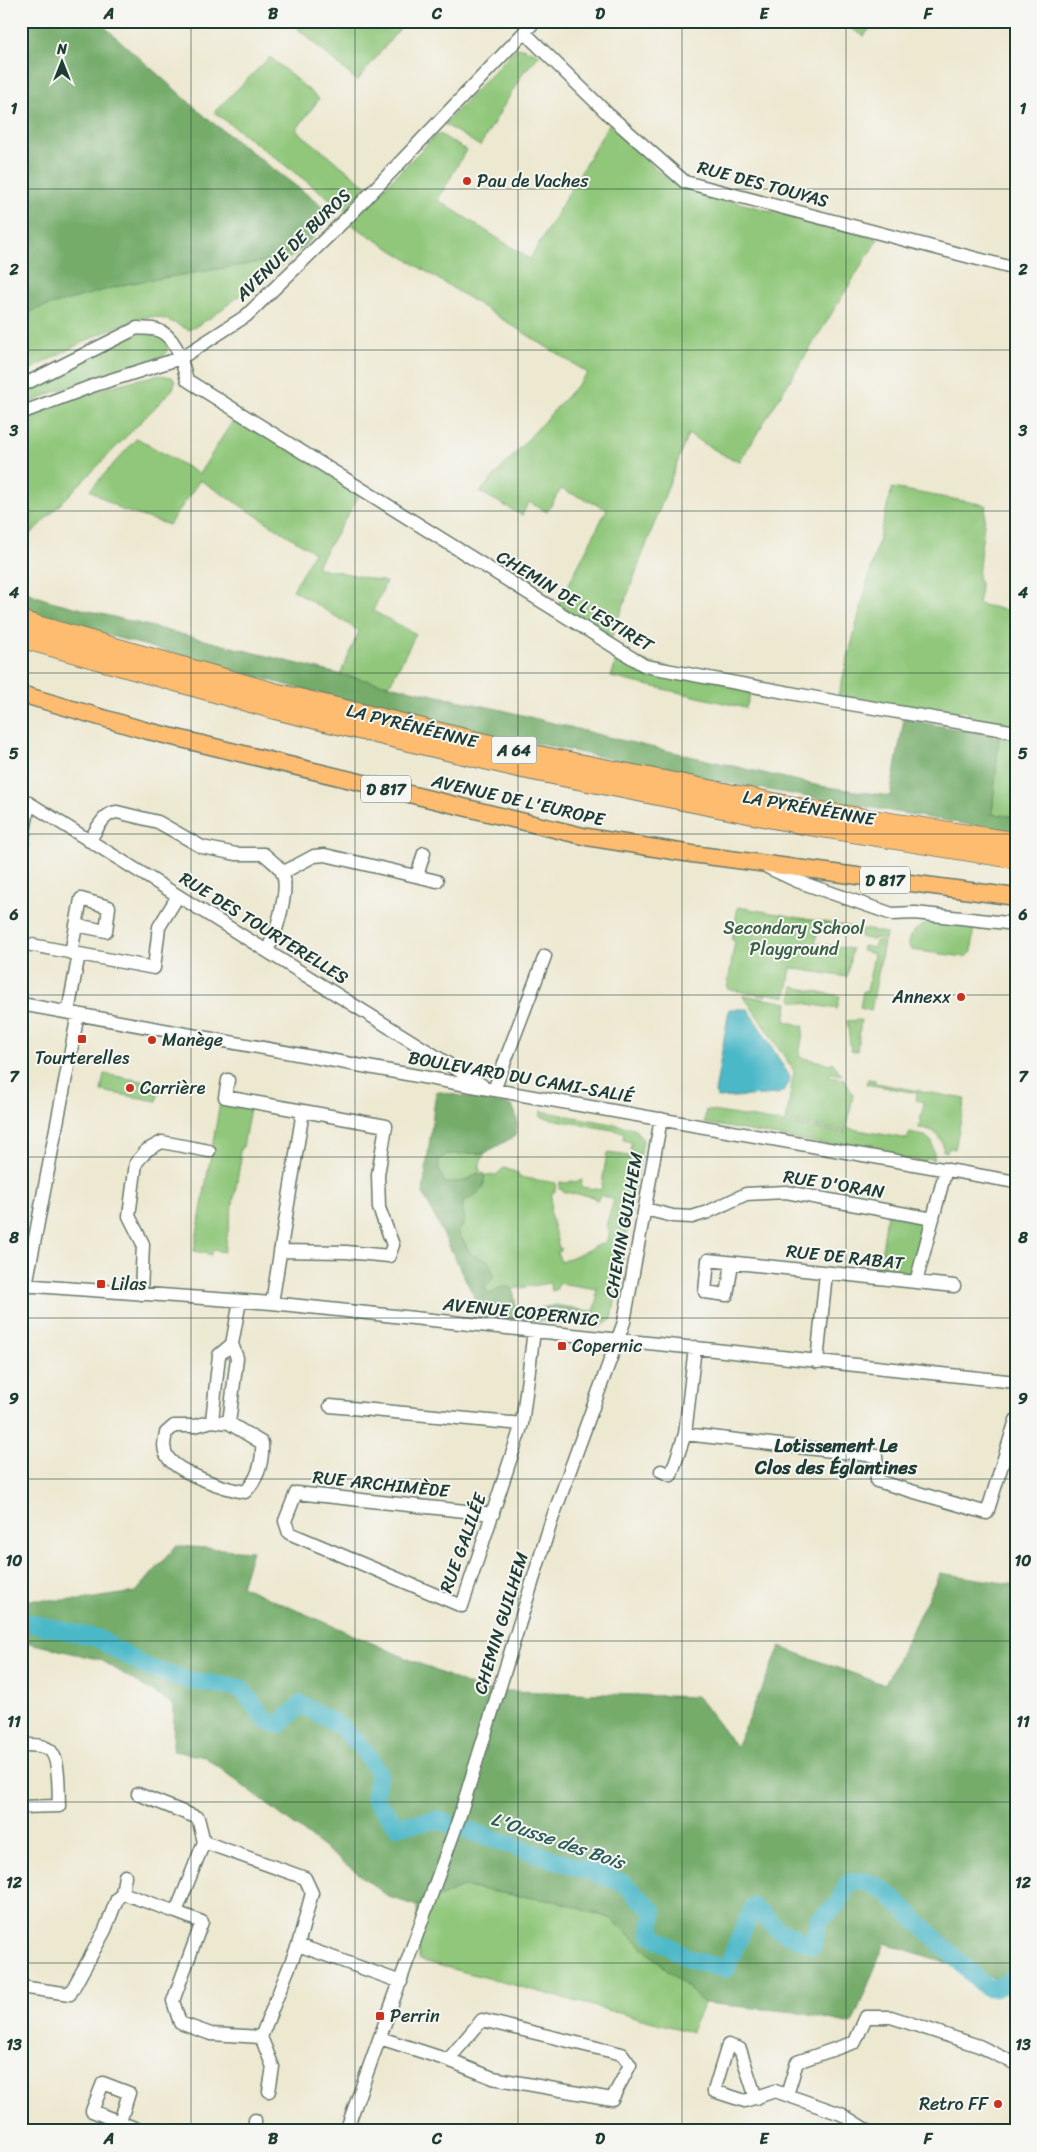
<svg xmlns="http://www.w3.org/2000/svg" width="1037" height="2152" font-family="Sriracha,sans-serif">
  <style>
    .green { fill: #90c77a; stroke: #588257 }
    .forest { fill: #74ac6a; stroke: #4a744f }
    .water { fill: #4cb8c8; stroke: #367a7e }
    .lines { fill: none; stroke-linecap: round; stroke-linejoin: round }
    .river { stroke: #4cb8c8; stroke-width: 18 }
    .minor-casing { stroke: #67796b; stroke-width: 15 }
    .major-casing { stroke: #67796b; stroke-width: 19 }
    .highway-casing { stroke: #67796b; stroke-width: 21 }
    .minor { stroke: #fff; stroke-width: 12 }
    .major { stroke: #fdbc70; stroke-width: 16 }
    .highway { stroke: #fdbc70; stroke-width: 19 }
    .grid { fill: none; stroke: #1f3d34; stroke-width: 1; stroke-opacity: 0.55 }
    .poi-dot { fill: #c8321e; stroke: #f6f6f2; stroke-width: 2 }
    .labels { text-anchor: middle; stroke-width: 4; stroke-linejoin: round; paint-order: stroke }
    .shield { fill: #f6f6f2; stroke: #60746d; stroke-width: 1 }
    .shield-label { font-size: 16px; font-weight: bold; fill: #1f3d34 }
    .poi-label { font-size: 18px; fill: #1f3d34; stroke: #f6f6f2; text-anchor: start }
    .street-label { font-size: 18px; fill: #1f3d34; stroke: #f6f6f2 }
    .park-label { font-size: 18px; fill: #3b6046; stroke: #f6f6f2 }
    .neighbourhood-label { font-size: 19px; font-weight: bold; fill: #1f3d34; stroke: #f6f6f2 }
    .water-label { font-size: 19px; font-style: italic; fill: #2a5c59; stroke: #f6f6f2 }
    .neatline { fill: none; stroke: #1f3d34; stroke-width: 2 }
    .grid-label { font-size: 16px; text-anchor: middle; font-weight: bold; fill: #1f3d34 }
  </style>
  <rect width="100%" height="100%" fill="#f6f6f2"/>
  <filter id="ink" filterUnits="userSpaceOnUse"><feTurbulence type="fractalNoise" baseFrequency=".02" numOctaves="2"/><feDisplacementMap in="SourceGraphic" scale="10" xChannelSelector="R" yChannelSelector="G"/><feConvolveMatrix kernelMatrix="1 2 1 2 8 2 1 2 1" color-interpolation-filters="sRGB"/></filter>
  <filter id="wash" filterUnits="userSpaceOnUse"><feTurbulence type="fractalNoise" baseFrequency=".0096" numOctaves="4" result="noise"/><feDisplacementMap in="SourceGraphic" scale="20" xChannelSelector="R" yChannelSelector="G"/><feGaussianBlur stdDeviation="1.12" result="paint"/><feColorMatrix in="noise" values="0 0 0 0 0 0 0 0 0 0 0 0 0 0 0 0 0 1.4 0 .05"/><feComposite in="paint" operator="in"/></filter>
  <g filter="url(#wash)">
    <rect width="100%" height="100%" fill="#ede8d0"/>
    <path class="green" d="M305 21H406L357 81 298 29Z
      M838 21H876L864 36Z
      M522 48 540 55 523 73 480 146 444 124 515 49Z
      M270 57 319 99 296 130 368 187 346 211 214 112Z
      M609 124 659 172 682 188 878 239 740 461 727 457 688 434 610 641 557 607 607 509 561 489 547 512 529 502 522 515 480 492 588 373 349 223 438 133 466 150 438 200 530 259Z
      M304 247 209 319 189 330C179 325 167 319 156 317 132 313 46 361 21 375V318L36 309 126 284 266 261Z
      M149 332 166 341 168 347 164 356 54 392 21 407V390L131 336Z
      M159 375 172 377 175 382 173 389 21 544V419C66 400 111 384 159 375Z
      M235 417 361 493 316 567 386 582 373 611 416 634 389 686 340 675 359 631 293 590 314 552 200 480 169 525 122 510 90 490 137 438 199 474Z
      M892 488 986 505 978 576 981 589 978 604 1016 612V817L992 814 1000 727 969 718 968 712 963 711 955 719 837 700Z
      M618 655 752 688 746 708 611 677Z
      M738 907 886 933 885 940 874 938 873 940 860 937 861 933 819 925 815 943 852 949 847 977 791 968 786 997 766 993 765 996 727 989 735 941 732 940Z
      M930 922 990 927V929L973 930 972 952 965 957 911 950C903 934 918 928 930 922Z
      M876 941 884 942 871 1011 860 1008 863 991 867 992 874 954 862 951 863 946 874 948Z
      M793 987 840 996 837 1009 792 1001Z
      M743 995 788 1003 785 1021 804 1026 799 1057 831 1064 832 1062 842 1075 830 1073 829 1077 844 1079 853 1095 847 1128 908 1139 909 1133 925 1136 932 1142C933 1148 935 1154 934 1160L926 1158 925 1162 704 1123 706 1110 845 1133V1131L786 1121 794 1071Z
      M861 1020 857 1051H851L847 1021Z
      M104 1074 159 1084 157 1101 101 1091Z
      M868 1079 875 1080V1083L965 1099 955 1149 949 1148 947 1152 943 1151C944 1136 932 1128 919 1128L924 1102 916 1100 917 1093 866 1084Z
      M221 1097 251 1102 243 1147H241L239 1157 241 1158 225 1248 224 1252 213 1250 211 1255 194 1251Z
      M541 1111 634 1128 643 1140 612 1319 600 1327 572 1324 583 1313 582 1310 594 1311 598 1297 596 1296 597 1289 559 1283 556 1290 552 1291 550 1283 513 1289 509 1287 498 1288 493 1293H488L484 1286 493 1273 488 1261 472 1255 459 1234 463 1202 484 1188V1176L496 1175 504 1168 518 1173V1177L556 1183 555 1192H552L550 1213 559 1248H561V1251L557 1252 561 1262 606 1242 610 1232 606 1225 614 1200 600 1195 598 1200 594 1199 595 1197 563 1192V1190L559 1189 560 1182 569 1183 570 1181 578 1182 582 1180 581 1187 601 1190 607 1153 630 1156 631 1142 623 1140 624 1132 540 1117Z
      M485 1153 480 1163V1172L466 1181 445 1183C440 1174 438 1169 439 1159L447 1154Z
      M887 1214 918 1222 922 1226 913 1270 909 1276 879 1274Z
      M463 1887 560 1902 612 1919 704 2003 691 2032 419 1960 417 1906Z"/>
    <path class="forest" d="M21 21H98L208 119 334 215 304 247 266 261 126 284 36 309 21 318Z
      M21 590 47 600 334 673 502 710 616 739 820 786 890 796 904 719 999 737 992 814 1016 817V833L717 781 462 728 290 686 21 611Z
      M436 1091 512 1106C518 1116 518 1125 515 1136L485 1153 447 1154 439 1159 438 1168 445 1183 466 1181 476 1174 484 1173C487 1190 476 1195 463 1202 462 1211 466 1217 464 1226L460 1228 459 1234 472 1255 488 1261 494 1275 491 1281 484 1286 488 1293H493L498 1288 504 1286 513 1289 518 1319 483 1315 423 1193Z
      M556 1305 582 1310 583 1313 572 1324 527 1320 526 1311Z
      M176 1546 252 1551 241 1586 480 1690 698 1697 736 1747 780 1647 885 1685 940 1573 1016 1585V1985L885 1943 852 2024 795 2012 704 2003 612 1919 560 1902 463 1887 417 1906 389 1897 205 1757 173 1751 174 1705 101 1660 21 1641V1600H80L136 1592Z"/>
    <path class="water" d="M729 1009H748L790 1077C788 1086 786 1090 778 1094L718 1098 715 1093Z"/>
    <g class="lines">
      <path class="river" d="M21 1621 97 1638 146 1667 191 1681 241 1688 266 1721 279 1725 301 1704 340 1726 362 1748 379 1773 374 1799 397 1826 437 1820 623 1883 653 1910 651 1934 689 1959 726 1969 753 1907 780 1931 813 1945 819 1920 838 1904 848 1883 866 1881 885 1891 986 1987 997 1988 1016 1976"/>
    </g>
  </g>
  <g filter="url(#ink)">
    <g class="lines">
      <defs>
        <path id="minor" d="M524 32 609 115 685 182 1016 269
          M21 386 137 328C143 329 151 328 157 330 177 336 182 363 187 380L645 666 833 701 1016 732
          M21 413 95 385 181 358 246 316 349 216 535 21
          M21 798 482 1085
          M89 841C97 830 103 813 117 812L158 822 202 847 236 854H264C270 860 280 866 283 874 289 891 276 935 267 950
          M21 850 29 803
          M767 867 797 881 892 914 915 913 1016 924
          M282 873 314 856 325 855 437 881
          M417 876 424 853
          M21 943 154 968 159 927 178 896
          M71 953 81 899 109 907 106 931 76 925
          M21 1004 489 1089 1016 1182
          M68 1012 79 954
          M228 1080 225 1097 303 1111 272 1303
          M494 1090 545 956
          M645 1209 673 1216 692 1217 708 1212 746 1194 786 1192 933 1219
          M280 1251 346 1252 389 1256 393 1245 379 1208 378 1175 386 1126 303 1111
          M732 1263 727 1295 705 1292 708 1260 954 1286
          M916 1282 946 1169
          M21 1285 272 1303 1016 1382
          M141 1294 143 1244 129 1216 136 1163 147 1150 162 1142 209 1151
          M21 1295 26 1285 78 1014
          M817 1362 826 1273
          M330 1406 522 1424
          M212 1421 229 1423 262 1443C263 1461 258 1479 245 1492 225 1489 182 1474 169 1459 162 1450 164 1442 166 1433L174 1426H195Z
          M212 1421 219 1355 232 1344
          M229 1423 237 1358 232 1344 240 1301
          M685 1434 876 1456 877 1481 987 1513 1016 1420
          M661 1471 671 1475 685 1434 695 1347
          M493 1514 296 1493 285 1521 289 1533 462 1606 522 1424 534 1331
          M21 1745C30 1745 40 1744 48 1749 61 1756 58 1792 59 1806L21 1807
          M138 1794 198 1818 204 1842 305 1878 312 1893 298 1945 401 1982
          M122 1893 125 1876
          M176 1912 202 1922 173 2001 180 2023 211 2034 261 2037 298 1945
          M21 1987 70 1994 105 1930 117 1899 122 1893 176 1912 204 1842
          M261 2037 273 2067 269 2091
          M380 2038 448 2060 493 2078 612 2099 630 2065 622 2054 482 2020 448 2060
          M787 2095 797 2062 855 2042 866 2017H891L979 2046 1016 2064
          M756 2098 740 2049 728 2045 714 2091 745 2101 775 2091 841 2114 868 2131
          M120 2122 129 2093 103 2083 92 2111 142 2131
          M255 2131V2120
          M346 2131 459 1818 551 1522 624 1322 661 1119"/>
        <path id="major" d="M21 694 144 730 587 837 692 854 1016 897"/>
        <path id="highway" d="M21 621 276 693 521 752 811 810 1016 842
          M21 638 273 709 520 768 806 825 1016 859"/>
      </defs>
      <use href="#minor" class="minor-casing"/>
      <use href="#major" class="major-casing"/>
      <use href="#highway" class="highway-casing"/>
      <use href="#minor" class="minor"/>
      <use href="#major" class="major"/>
      <use href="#highway" class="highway"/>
    </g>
  </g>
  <path class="grid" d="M191 21V2131M355 21V2131M518 21V2131M682 21V2131M846 21V2131M21 189H1016M21 350H1016M21 511H1016M21 673H1016M21 834H1016M21 995H1016M21 1157H1016M21 1318H1016M21 1479H1016M21 1641H1016M21 1802H1016M21 1963H1016"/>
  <g class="poi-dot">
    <circle cx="467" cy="181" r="5"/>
    <circle cx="961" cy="997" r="5"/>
    <rect x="77" y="1034" width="10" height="10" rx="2.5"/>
    <circle cx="152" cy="1040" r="5"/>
    <circle cx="130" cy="1088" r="5"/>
    <rect x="96" y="1279" width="10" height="10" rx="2.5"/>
    <rect x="557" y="1341" width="10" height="10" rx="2.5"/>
    <rect x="375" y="2011" width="10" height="10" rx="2.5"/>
    <circle cx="998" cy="2104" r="5"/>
  </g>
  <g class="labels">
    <g class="shield">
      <rect x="491.5" y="736.5" width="45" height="27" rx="4"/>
      <rect x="361" y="775.5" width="50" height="27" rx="4"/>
      <rect x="860" y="866.5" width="50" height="27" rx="4"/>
    </g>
    <g class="shield-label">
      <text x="514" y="756">A 64</text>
      <text x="386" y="795">D 817</text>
      <text x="885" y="886">D 817</text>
    </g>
    <g class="poi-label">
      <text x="477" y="187">Pau de Vaches</text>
      <text x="951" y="1003" text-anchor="end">Annexx</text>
      <text x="162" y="1046">Manège</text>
      <text x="82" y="1064" text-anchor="middle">Tourterelles</text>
      <text x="140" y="1094">Carrière</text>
      <text x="111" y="1290">Lilas</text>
      <text x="572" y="1352">Copernic</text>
      <text x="390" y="2022">Perrin</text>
      <text x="988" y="2110" text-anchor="end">Retro FF</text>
    </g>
    <g class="street-label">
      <text transform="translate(763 184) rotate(15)" y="6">RUE DES TOUYAS</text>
      <text transform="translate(293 245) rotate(-44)" y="6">AVENUE DE BUROS</text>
      <text transform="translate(575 601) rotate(31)" y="6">CHEMIN DE L'ESTIRET</text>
      <text transform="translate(412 726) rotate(14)" y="6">LA PYRÉNÉENNE</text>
      <text transform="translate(518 800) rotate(13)" y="6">AVENUE DE L'EUROPE</text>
      <text transform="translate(809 808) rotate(10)" y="6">LA PYRÉNÉENNE</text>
      <text transform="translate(264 928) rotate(32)" y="6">RUE DES TOURTERELLES</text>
      <text transform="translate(521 1077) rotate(10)" y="6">BOULEVARD DU CAMI-SALIÉ</text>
      <text transform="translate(834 1184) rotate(9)" y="6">RUE D'ORAN</text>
      <text transform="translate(624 1225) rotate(-80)" y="6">CHEMIN GUILHEM</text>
      <text transform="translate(845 1257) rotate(6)" y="6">RUE DE RABAT</text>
      <text transform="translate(521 1312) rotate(6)" y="6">AVENUE COPERNIC</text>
      <text transform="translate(381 1484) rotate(6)" y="6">RUE ARCHIMÈDE</text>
      <text transform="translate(463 1543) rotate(-70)" y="6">RUE GALILÉE</text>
      <text transform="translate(501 1623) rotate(-73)" y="6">CHEMIN GUILHEM</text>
    </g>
    <g class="park-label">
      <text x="794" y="934">Secondary School<tspan x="794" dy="21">Playground</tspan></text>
    </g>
    <g class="neighbourhood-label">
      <text x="836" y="1452">Lotissement Le<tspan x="836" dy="22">Clos des Églantines</tspan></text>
    </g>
    <g class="water-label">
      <text transform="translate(558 1840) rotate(19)" y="7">L'Ousse des Bois</text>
    </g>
  </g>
  <rect width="1037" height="2152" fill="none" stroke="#f6f6f2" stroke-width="55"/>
  <g transform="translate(62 62)" stroke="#f6f6f2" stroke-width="4" paint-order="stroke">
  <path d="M0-4L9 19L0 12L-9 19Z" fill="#1f3d34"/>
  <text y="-8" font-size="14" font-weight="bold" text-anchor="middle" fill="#1f3d34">N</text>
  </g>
  <rect x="28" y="28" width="982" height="2096" class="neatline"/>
  <g class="grid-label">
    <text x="109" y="19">A</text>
    <text x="273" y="19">B</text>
    <text x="437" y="19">C</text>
    <text x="600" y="19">D</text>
    <text x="764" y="19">E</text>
    <text x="928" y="19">F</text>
    <text x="14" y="114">1</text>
    <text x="1023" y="114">1</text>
    <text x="14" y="275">2</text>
    <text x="1023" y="275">2</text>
    <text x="14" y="436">3</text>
    <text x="1023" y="436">3</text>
    <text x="14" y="598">4</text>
    <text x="1023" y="598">4</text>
    <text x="14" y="759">5</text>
    <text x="1023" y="759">5</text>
    <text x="14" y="920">6</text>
    <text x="1023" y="920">6</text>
    <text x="14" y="1082">7</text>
    <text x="1023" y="1082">7</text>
    <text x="14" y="1243">8</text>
    <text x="1023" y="1243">8</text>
    <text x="14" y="1404">9</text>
    <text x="1023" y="1404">9</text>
    <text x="14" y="1566">10</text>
    <text x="1023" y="1566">10</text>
    <text x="14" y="1727">11</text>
    <text x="1023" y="1727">11</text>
    <text x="14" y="1888">12</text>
    <text x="1023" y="1888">12</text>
    <text x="14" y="2050">13</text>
    <text x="1023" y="2050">13</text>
    <text x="109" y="2144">A</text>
    <text x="273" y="2144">B</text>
    <text x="437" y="2144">C</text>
    <text x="600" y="2144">D</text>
    <text x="764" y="2144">E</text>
    <text x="928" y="2144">F</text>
  </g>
</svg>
